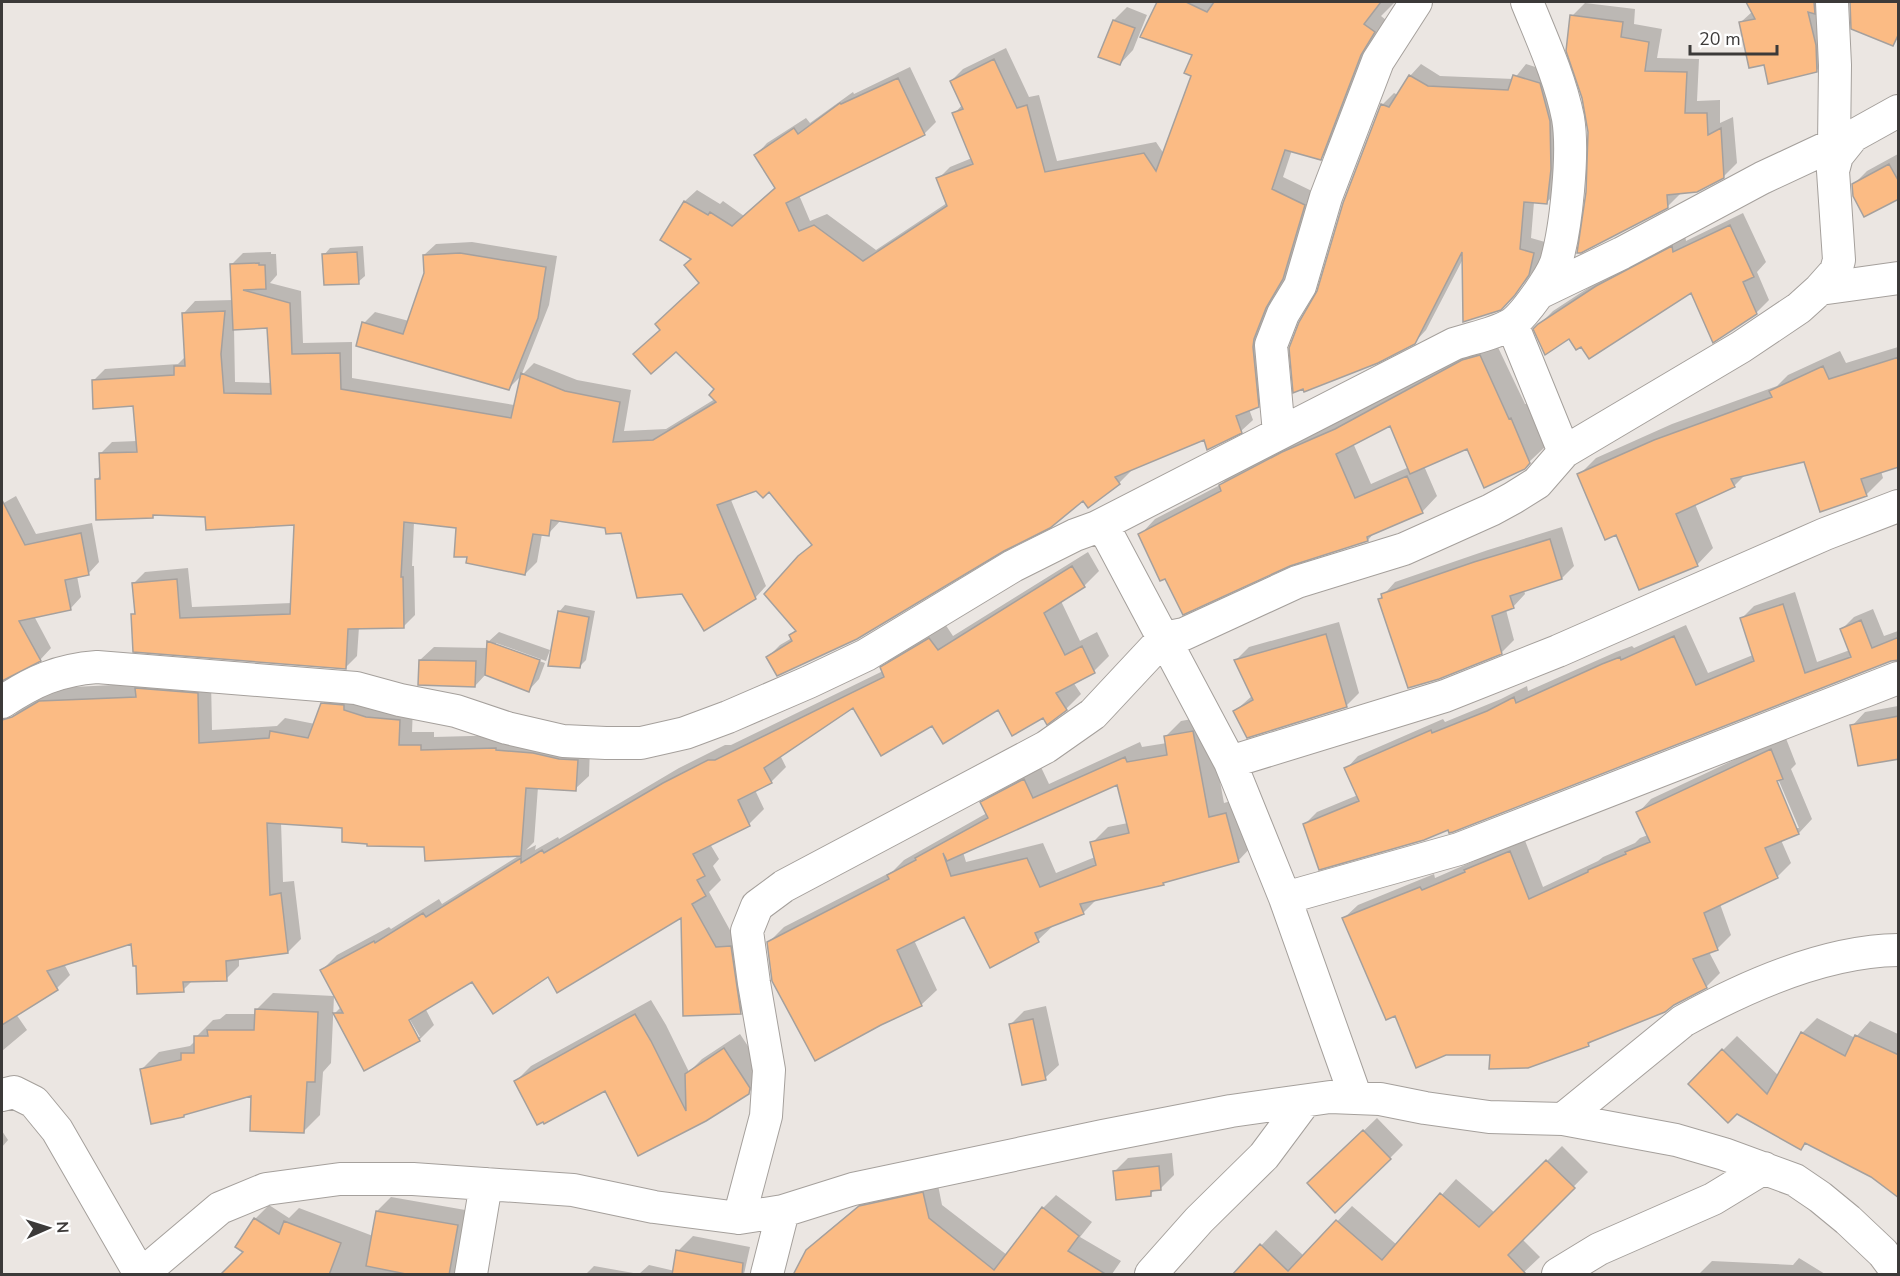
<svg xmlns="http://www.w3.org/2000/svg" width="1900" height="1276" font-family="'Nunito Sans',sans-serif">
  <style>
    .shadow { fill: #0003; fill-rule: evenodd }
    .building { fill: #fbbb84; stroke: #a5a09d; stroke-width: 1.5; fill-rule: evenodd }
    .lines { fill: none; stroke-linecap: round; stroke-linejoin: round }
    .minor-casing { stroke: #a5a09c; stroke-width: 34 }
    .minor { stroke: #fff; stroke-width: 32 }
  </style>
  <rect width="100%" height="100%" fill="#ebe6e2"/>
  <path class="shadow" d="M1159 2H1395L1381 16 1386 20 1332 147 1320 159 1292 150 1283 177 1316 193 1270 394 1258 406 1249 409 1253 420 1241 431 1205 438 1129 469 1131 471 1119 483 768 657 780 645 792 638 791 635 797 630 799 557 813 543 769 489 756 490 731 500 766 586 755 598 682 592 623 531 606 527 561 520 548 534H542L537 562 525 574 469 556 458 527 414 522 412 566H414L415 615 403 627H359L357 656 345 668 133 615 136 612 133 584 145 572 188 568 192 607 292 603 295 524 206 516 156 513 153 516 97 479 101 475 100 454 112 442 137 441 134 405 93 381 105 369 178 364 186 356 184 313 195 301 233 300 231 265 243 253 271 252V254H276L277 275 270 283 301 291 303 343 352 342V378L514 405 522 375 509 388 364 323 375 312 409 321 425 273 424 255 436 244 472 242 557 256 549 305 521 376 534 363 577 380 631 390 624 431 666 429 715 399 716 389 661 329 701 283 693 258 662 240 685 201 697 190 720 204 723 201 744 216 777 187 756 155 767 143 806 118 810 123 853 92 854 94 910 67 936 122 924 134 799 195 810 221 827 214 876 250 947 203 938 179 950 167 972 158 954 114 963 104 951 81 963 69 1006 48 1029 97 1039 95 1057 161 1156 142 1164 154 1193 75 1194 54 1142 36ZM269 326 272 383 235 382 234 328Z
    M1748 2H1825L1829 58 1816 71 1765 63 1741 22 1753 11Z
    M1851 2H1898V38L1893 44 1853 28Z
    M1585 3 1635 9 1634 24 1662 29 1657 58 1699 59 1697 101 1720 100V123L1733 117 1737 163 1723 177 1681 193 1667 207 1587 193 1589 132 1572 16Z
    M1127 7 1147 15 1133 50 1120 64 1114 20Z
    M1421 64 1440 76 1514 79 1526 64 1551 72 1558 191 1546 203 1534 202 1531 238 1545 242 1540 262 1526 281 1500 308 1464 257 1426 330 1414 343 1319 292 1382 105 1394 93 1398 95 1410 76Z
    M1898 154V197L1853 185 1867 171Z
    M1743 213 1766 262 1757 272 1769 300 1756 313 1691 291 1581 345 1569 337 1535 329 1553 311 1611 273 1685 235 1686 241Z
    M363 246 365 276 358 282 324 255 330 248Z
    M1495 341 1525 404H1527L1545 447 1529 462 1467 447 1424 466 1437 496 1422 512 1375 532 1368 540 1166 578 1140 535 1155 519 1220 485 1236 470 1479 345ZM1391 424 1409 467 1371 484 1353 443Z
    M1898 347V466L1881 471 1883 478 1866 495 1805 461 1745 475 1734 486 1695 504 1713 548 1697 565 1617 533 1579 475 1596 458 1672 424 1777 386 1788 375 1840 351 1846 363Z
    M16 496 36 534 92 523 99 562 88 574 77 576 81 597 70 609 34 616 51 648 40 660 2 678V504Z
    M1562 527 1574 566 1562 578 1524 590 1525 594 1513 607 1506 610 1514 640 1502 652 1439 678 1379 600 1395 582 1488 550Z
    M1088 552 1099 571 1084 586 1061 601 1080 641 1097 632 1109 656 1094 671 1073 682 1081 694 1066 709 1043 716 999 708 932 724 853 706 780 755 786 767 771 782 755 790 764 809 749 824 710 844 719 859 713 866 721 880 709 892 731 932H746L756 998 740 1013 682 916 548 975 473 980 425 1008 434 1025 419 1040 335 1013 341 1007 322 970 337 955 389 927 391 929 439 899 442 904 520 855 426 845 344 827 281 822 283 882 294 881 301 939 288 952 239 958V966L226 979 193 980 183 990 137 964 132 943 64 964 70 975 57 988 16 1014 27 1030 2 1051V739L14 729 11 718 25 705 54 688 211 680 212 730 277 726 285 718 315 724 322 704 336 691 413 707 412 732H434V737L508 735 590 747 589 776 575 789 538 787 534 842 526 850 536 845 535 850 558 837 559 839 679 768 725 745H731L883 671 882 668 897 652 945 624 953 636ZM406 1013 420 1037H416L404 1014Z
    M1795 592 1817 662 1850 650 1842 629 1854 617 1873 609 1884 636 1898 631V659L1891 660 1449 829 1304 825 1317 812 1358 795 1346 769 1358 756 1443 719 1445 722 1501 699 1527 686 1528 691 1616 652 1632 646 1634 648 1686 625 1708 673 1753 655 1742 618 1754 606Z
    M565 605 595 611 586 660 579 667 559 612Z
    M1339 622 1359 693 1346 706 1235 711 1252 696 1236 660 1249 647Z
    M499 632 550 650 546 661 496 643V646L545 663 539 679 529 690 486 674 475 686 420 660 434 647 488 648V642Z
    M1898 706V757L1852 726 1865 712Z
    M1208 716 1224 803 1241 798 1253 845 1238 861 1167 880 1163 884 1097 899 1083 913 1055 924 1038 940 990 966 964 915 914 940 937 990 921 1005 768 943 784 927 893 871 904 860 987 813 982 803 997 787 1040 765 1049 784 1140 742 1142 747 1167 743 1166 736 1181 721ZM1118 782 1128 823 1108 827 1092 843 1095 857 1056 873 1043 843 966 862 963 852Z
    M1785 736 1796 764 1791 769 1812 819 1799 833 1781 840 1791 863 1778 876 1720 904 1731 935 1717 949 1709 952 1720 973 1706 987 1593 1040 1588 1045 1491 1054 1396 1014 1344 918 1358 905 1434 874 1435 878 1474 861 1479 856 1524 838 1543 887 1598 861 1603 857 1635 843 1640 838 1648 835 1638 813 1651 799ZM1776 774 1799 828H1795L1773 775Z
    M273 993 334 996 331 1063 323 1072 320 1115 303 1132 253 1094 187 1112 184 1116 142 1069 159 1052 190 1046 196 1040V1037L213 1020 220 1019 226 1014H256V1010Z
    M651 1000 666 1025 689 1072 702 1059 740 1034 765 1072 764 1077 748 1093 706 1120 606 1089 515 1082 531 1066Z
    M1046 1006 1059 1065 1045 1078 1010 1025 1024 1011Z
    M1817 1018 1855 1038 1870 1021 1898 1034V1196L1872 1175 1807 1142 1801 1148 1723 1050 1737 1036 1779 1076 1802 1033Z
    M1377 1118 1403 1145 1390 1158 1323 1170Z
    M2 1131 8 1140 2 1147Z
    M1562 1146 1588 1172 1522 1239 1540 1257 1522 1274H1234L1276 1230 1304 1256 1352 1206 1397 1245 1456 1179 1495 1213Z
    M1172 1153 1174 1175 1161 1188 1156 1189 1150 1194 1115 1171 1128 1158Z
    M937 1180 942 1205 1007 1255 1043 1208 1056 1195 1092 1222 1080 1237 1121 1261 1112 1274H794L807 1251 821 1237 874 1193Z
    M391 1197 471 1211 460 1274H232L245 1252 255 1219 269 1205 289 1218 299 1208 373 1236 377 1211Z
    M693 1236 750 1247 744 1274H586L594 1266 639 1274 649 1265 675 1271 678 1251Z
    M1799 1258 1825 1274H1699L1712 1261 1793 1265Z"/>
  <path class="building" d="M1157 2H1186L1207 12 1214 2H1381L1364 24 1375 32 1361 55 1321 160 1285 150 1272 189 1305 205 1283 279 1266 308 1254 339 1253 347 1259 407 1236 416 1242 433 1207 450 1204 440 1115 477 1120 484 1088 508 1083 501 1050 528 1004 551 857 639 777 676 766 657 792 641 789 635 796 631 764 594 798 556 812 545 769 492 763 498 756 491 717 505 756 599 704 631 682 594 637 598 621 533 606 534 605 528 551 520 549 536 533 534 525 575 466 563 467 557H454L456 528 404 522 401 577H403L404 628 348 629 346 669 133 652 131 614H135L132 583 177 579 180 618 290 614 294 525 206 530 205 517 153 515V518L96 520 95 479H100L99 453 137 452 133 406 93 409 92 380 174 375V366H185L182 313 225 311 221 354 224 393 271 394 267 328 233 330 230 264 259 263V265H265L266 289 243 290 290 303 292 354 340 353 341 389 511 418 521 373 565 391 620 402 613 442 653 440 716 402 709 395 714 389 676 352 651 374 633 354 660 330 655 324 699 283 684 265 691 259 660 240 684 201 708 215 710 212 732 226 775 188 754 155 794 128 798 134 840 103 841 104 898 78 925 135 786 203 799 231 814 225 863 261 947 206 936 178 973 164 952 113 963 109 950 81 994 59 1017 108 1027 105 1045 172 1144 153 1156 171 1191 76 1184 73 1192 55 1140 37Z
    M1746 2H1814L1815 14 1808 12 1816 45 1817 72 1768 84 1764 65 1749 68 1739 22 1755 19Z
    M1850 2H1899V33L1893 46 1851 29Z
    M1570 15 1623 22 1621 37 1649 42 1645 71 1687 72 1685 113H1707L1708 135 1721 128 1724 178 1697 192 1667 195 1668 208 1581 253H1577L1586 192 1588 132 1582 98 1566 51Z
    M1113 20 1135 28 1120 65 1098 57Z
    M1409 75 1428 86 1508 90 1513 75 1540 83 1550 121 1551 169 1547 204 1524 202 1520 249 1534 253 1529 275 1515 295 1501 310 1463 322 1462 252 1415 344 1378 363 1304 392 1303 389 1293 393 1289 348 1299 322 1317 291 1343 203 1381 104 1389 107Z
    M1889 164 1899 182V199L1864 217 1853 196 1852 184Z
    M1730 225 1754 277 1743 282 1757 314 1713 343 1691 293 1589 359 1581 347 1576 350 1569 339 1545 355 1533 329 1538 324 1596 286 1672 246 1673 252Z
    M357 252 359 284 324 285 322 254Z
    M460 253 546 267 538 318 509 390 356 346 362 322 403 334 424 273 423 255Z
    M1480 355 1509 419 1511 418 1530 463 1525 469 1484 488 1467 449 1410 474 1390 426 1336 454 1355 498 1407 476 1423 513 1367 537 1368 541 1290 566 1183 615 1165 579 1160 581 1138 534 1221 491 1219 485 1282 452 1335 429 1462 360Z
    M1899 357V467L1861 479 1867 496 1820 512 1804 462 1731 479 1735 487 1676 514 1698 566 1639 590 1616 535 1605 540 1577 474 1654 440 1772 397 1769 391 1823 366 1829 379Z
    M2 500 25 545 81 533 89 575 65 580 71 610 19 621 41 661 2 681Z
    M1550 539 1562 579 1510 596 1514 608 1492 616 1502 654 1439 679 1408 688 1378 599 1382 598 1381 594 1474 562Z
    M1072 566 1085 587 1044 613 1065 655 1082 646 1095 673 1056 693 1067 710 1047 725 1043 718 1012 736 998 710 943 744 932 726 881 756 853 708 764 768 772 783 738 800 750 826 693 854 705 876 697 880 706 896 692 904 716 947 731 946 741 1014 683 1016 681 918 557 993 548 977 493 1014 472 982 409 1020 420 1041 364 1071 333 1013H343L320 970 374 941 375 943 423 913 426 917 521 858V863L542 850 544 853 663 783 708 760H715L884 677 880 667 929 638 938 650Z
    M1783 604 1805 673 1851 657 1840 629 1861 620 1872 648 1899 637V660L1891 661 1453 832 1449 833 1448 830 1424 840 1319 870 1303 824 1359 801 1344 768 1431 730 1432 733 1487 711 1514 697 1516 703 1602 664 1620 657 1621 660 1674 636 1696 685 1754 661 1740 618Z
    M558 611 589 617 580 668 548 666Z
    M1326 634 1347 707 1247 738 1233 711 1253 700 1234 660Z
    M487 641 540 660 529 692 485 675Z
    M419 660 476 661 475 687 418 685Z
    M135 688 198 693 199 743 269 738 270 731 308 738 321 703 344 705V710L366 717 400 720 399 745H421V750L496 748V750L533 753 559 759 578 760 576 791 526 788 521 856 425 861 424 847 367 846V844L342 842V828L267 823 270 895 281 893 288 953 226 961 227 981 183 982 184 992 137 994 136 966H133L131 944 47 971 58 990 2 1025V720L12 717 39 701 136 697Z
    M1899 716V759L1858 766 1850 725Z
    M1193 731 1209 817 1226 813 1239 862 1163 883 1164 885 1080 904 1084 914 1035 933 1039 942 990 968 964 917 897 950 922 1006 881 1025 815 1061 772 981 767 942 889 879 887 875 916 860 915 858 988 818 980 802 1024 779 1033 798 1125 757 1127 762 1167 755 1164 736ZM1117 785 1129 833 1090 842 1096 865 1040 887 1027 858 951 876 943 853 947 861Z
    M1771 749 1783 779 1777 781 1799 834 1765 848 1778 878 1704 913 1718 950 1693 959 1707 988 1674 1005 1665 1012 1588 1043 1589 1046 1528 1068 1489 1069 1490 1055H1446L1416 1068 1395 1016 1386 1020 1342 918 1420 887 1422 890 1465 872 1464 870 1510 851 1529 899 1588 872V870L1626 854 1625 852 1650 842 1636 812Z
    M255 1009 318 1012 315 1082H307L304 1133 250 1131 251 1096 184 1115V1117L151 1124 140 1069 181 1060V1053H194V1036H208L207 1030H254Z
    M635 1014 651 1041 686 1111 685 1074 724 1048 750 1088 749 1094 706 1121 638 1156 605 1091 544 1124 543 1122 537 1125 514 1081Z
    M1033 1019 1046 1080 1022 1085 1009 1024Z
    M1801 1032 1845 1056 1855 1035 1899 1055V1198L1871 1177 1805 1143 1801 1150 1737 1114 1728 1123 1688 1084 1722 1049 1767 1094Z
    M1363 1130 1391 1159 1335 1213 1307 1183Z
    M1546 1160 1575 1188 1508 1255 1527 1275H1232L1260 1244 1288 1271 1336 1220 1382 1260 1440 1193 1479 1227Z
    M1159 1166 1161 1190 1151 1191V1196L1116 1200 1113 1171Z
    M923 1192 929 1218 994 1270 1042 1207 1079 1236 1068 1251 1107 1275H793L806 1250 859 1206Z
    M376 1211 458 1225 449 1275H411L366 1266Z
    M254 1218 279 1234 284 1221 341 1243 329 1275H220L243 1252 235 1247Z
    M676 1250 743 1263 742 1275H672Z"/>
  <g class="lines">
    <defs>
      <path id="minor" d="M1832 2 1835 65 1834 145
        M1820 289 1898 278
        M1539 293 1622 253 1762 178 1852 136
        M1512 324 1564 452
        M1279 433 1271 345 1283 314 1300 286 1326 197 1378 61 1416 2
        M1097 527 1454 344C1472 338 1494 334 1510 325 1523 318 1551 277 1556 263 1566 228 1574 153 1568 118 1560 78 1542 39 1527 2
        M2 702C34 681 58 670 97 667L356 688 400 700 456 711 507 728 563 741 606 743H641L685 733 728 717 809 682 866 655 1013 566 1075 535 1097 527 1108 535 1157 627 1164 638 1184 634 1297 582 1404 549 1491 510 1513 498 1537 483 1564 452 1741 347 1799 308 1820 289 1836 271 1839 260 1833 171 1837 156 1853 136 1898 111
        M1230 762 1445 696 1558 651 1825 534 1898 506
        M1285 898 1459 849 1898 678
        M2 1095 14 1092 34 1102 57 1130 140 1274
        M1563 1119 1683 1021C1746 986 1825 951 1898 950
        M739 1218 766 1116 769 1070 754 983 747 931 757 906 784 886 1046 747 1093 714 1164 638 1230 762 1285 898 1356 1098
        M142 1274 220 1208 266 1189 340 1179H413L573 1190 654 1207 739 1218 783 1211 853 1189 1103 1136 1231 1111 1330 1097 1380 1099 1425 1108 1489 1117 1563 1119 1676 1140 1724 1154 1795 1180 1820 1197 1848 1220 1883 1253 1898 1273
        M471 1274 486 1184
        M767 1274 783 1211
        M1151 1274 1199 1220 1264 1156 1305 1101
        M1558 1274 1599 1249 1713 1199 1764 1168"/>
    </defs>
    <use href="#minor" class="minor-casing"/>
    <use href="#minor" class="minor"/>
  </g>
  <rect width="1900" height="1276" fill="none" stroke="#3c3a39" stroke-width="6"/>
  <g transform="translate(48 1228) rotate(87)" stroke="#ffffff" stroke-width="4.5" paint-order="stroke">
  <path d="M0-4.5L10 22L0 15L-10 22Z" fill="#3c3a39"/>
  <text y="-9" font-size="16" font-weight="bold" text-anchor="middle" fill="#3c3a39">N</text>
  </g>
  <path d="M1690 45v9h87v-9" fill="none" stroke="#3c3a39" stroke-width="3"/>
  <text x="1699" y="45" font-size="18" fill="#3c3a39" stroke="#ffffff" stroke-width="4.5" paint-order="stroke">20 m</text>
</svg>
